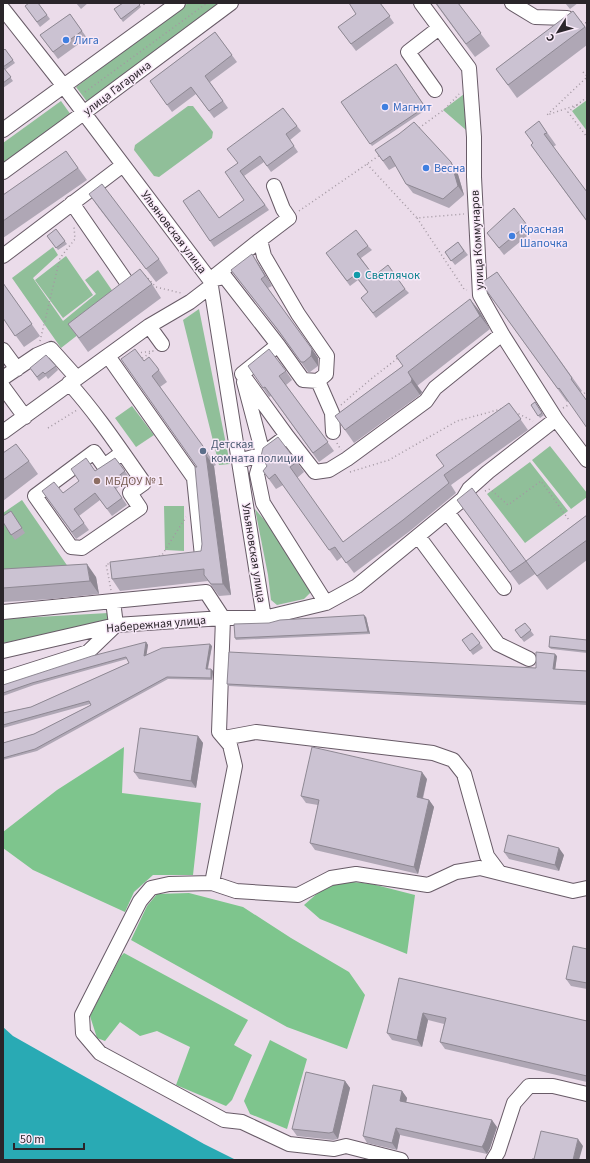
<svg xmlns="http://www.w3.org/2000/svg" width="590" height="1163" font-family="'Source Sans 3',sans-serif">
  <style>
    .green { fill: #90bf99 }
    .forest { fill: #7ec58d }
    .water { fill: #29aab4 }
    .lines { fill: none; stroke-linecap: round; stroke-linejoin: round }
    .minor-casing { stroke: #685b67; stroke-width: 16 }
    .path { stroke: #a398a2; stroke-width: 1.5; stroke-dasharray: 1 3; stroke-linecap: butt }
    .minor { stroke: #fff; stroke-width: 14 }
    .wall { fill: #afa7b5 }
    .shaded-wall { fill: #8e8893 }
    .building { fill: #cbc2d2; stroke: #8e8893 }
    .shop-dot { fill: #3f7fe0; stroke: #f8e9f8; stroke-width: 1.5 }
    .culture-dot { fill: #0f9aa8; stroke: #f8e9f8; stroke-width: 1.5 }
    .service-dot { fill: #5c6f8a; stroke: #f8e9f8; stroke-width: 1.5 }
    .education-dot { fill: #8d6e63; stroke: #f8e9f8; stroke-width: 1.5 }
    .labels { text-anchor: middle; stroke-width: 3; stroke-linejoin: round; paint-order: stroke }
    .shop-label { font-size: 12px; fill: #366cbe; stroke: #f8e9f8; text-anchor: start }
    .street-label { font-size: 12px; fill: #2a252a; stroke: #f8e9f8 }
    .culture-label { font-size: 12px; fill: #0d838f; stroke: #f8e9f8; text-anchor: start }
    .service-label { font-size: 12px; fill: #4e5e75; stroke: #f8e9f8; text-anchor: start }
    .education-label { font-size: 12px; fill: #785e54; stroke: #f8e9f8; text-anchor: start }
  </style>
  <rect width="100%" height="100%" fill="#ebdcea"/>
  <path class="green" d="M188 3H223L88 103 76 87Z
    M468 91 466 130 443 110Z
    M587 100V131L572 111Z
    M61 101 71 115 3 166V143Z
    M188 106H193L213 132 212 138 159 177 154 176 134 150 135 145Z
    M53 247 58 255 33 278 63 321 96 294 85 280 98 270 120 302 61 348 12 278Z
    M66 256 93 295 63 318 35 280Z
    M199 309 230 464 219 465 183 320Z
    M132 406 154 435 136 447 115 418Z
    M550 446 587 493V497L571 509 532 460Z
    M530 462 568 511 525 543 487 494Z
    M22 500 73 574 3 579V513Z
    M164 506H184V551L165 550Z
    M255 509 272 529 311 592 304 599 277 605 271 600 268 575Z
    M108 613V622L3 643V619Z"/>
  <path class="forest" d="M124 747 122 793 201 803 193 875H153L134 892 125 912 33 870 3 848V832L57 790Z
    M343 881 372 884 415 895 407 954 320 919 304 905 320 891Z
    M189 893 243 907 291 938 349 972 365 995 347 1049 287 1027 131 940 147 906 157 894Z
    M124 953 248 1020 234 1045 252 1055 232 1100 226 1106 176 1085 190 1047 157 1031 140 1036 120 1022 105 1041 97 1038 90 1016 121 956Z
    M270 1040 307 1059 287 1129 250 1114 244 1101Z"/>
  <path class="water" d="M3 1027 13 1036 204 1144 236 1160H3Z"/>
  <g class="lines">
    <defs>
      <path id="minor" d="M421 3 469 68 474 137V177L480 295 502 334 556 419 587 460
        M512 3 535 17 567 18
        M3 9 59 80 210 280 264 618
        M435 90 408 52 439 28
        M3 130 178 3
        M3 172 66 126 231 3
        M72 203 128 284
        M260 240 264 256 298 314 327 356 326 374 318 381
        M3 256 123 165
        M211 279 260 240 289 218 283 209 274 186
        M210 280 225 277 278 345 242 374 287 436 263 454 257 474 263 503 326 603
        M149 326 162 344
        M278 345 303 380 318 381 332 413 333 432
        M3 350 17 369
        M108 356 194 478 202 556
        M3 378 37 355 51 349 77 378
        M69 383C97 414 120 449 144 483L130 493 140 508 82 548 71 547 35 496 94 452 104 466 122 453
        M3 387 25 417
        M3 432 149 326 190 302 211 286
        M287 436 315 472 329 470 347 459 426 401 435 388 502 334
        M239 461 263 454 244 382
        M447 512 504 588
        M418 536 498 644 529 659
        M113 601 206 592 223 618 219 732 230 745 235 766 212 883
        M3 612 113 601 116 625 88 652 3 679
        M3 651 116 625 223 618H264L326 603 357 586 463 499 469 489 488 472 556 419
        M224 738 256 732 433 753 453 760 464 774 487 856 499 872
        M401 1160 346 1146 334 1149 289 1144 242 1122 224 1120 100 1053 83 1033 82 1015 140 901 151 888 169 884 212 883 236 891 298 895 331 878 356 874 428 885 456 872 480 868 573 891 587 888
        M493 1160 498 1152 514 1103 529 1086H553L587 1094"/>
    </defs>
    <use href="#minor" class="minor-casing"/>
    <path class="path" d="M144 5V3
      M581 22 587 23
      M583 72 587 76
      M85 92 207 3
      M587 97 568 112 587 137
      M577 105 547 115 587 77
      M419 128 445 109 459 94
      M367 164 417 218 464 214
      M299 211 380 155
      M417 218 464 289 467 290
      M145 276H146L156 287 181 293
      M40 341 60 258 75 239 74 227
      M137 353 153 351 141 359
      M581 396 587 391
      M341 405 371 379 398 358
      M563 408 570 404
      M515 412 533 421
      M48 428 77 410
      M337 443 341 450
      M350 472 389 460 457 421 501 409
      M485 491 490 489 508 505 541 481 569 520
      M155 557 162 555 186 517
      M111 590 106 564H112"/>
    <use href="#minor" class="minor"/>
  </g>
  <path class="wall" d="M38 3 50 19 40 27 25 6Z
    M76 3H88L81 9Z
    M138 3 141 7 123 22 114 9Z
    M380 3 394 23 356 51 338 27Z
    M435 3H458L490 46 475 57Z
    M565 3H578L570 9Z
    M573 11 587 29V45L517 98 496 69Z
    M70 14 87 38 58 59 40 35Z
    M215 32 237 62 210 82 228 108 214 118 196 94 172 112 150 81Z
    M5 49 15 63 5 70 13 81 3 88V51Z
    M396 64 427 109 372 146 341 102Z
    M283 108 301 131 290 140 298 152 271 172 264 162 244 176 269 210 214 247 183 201 219 218 244 200 237 163Z
    M539 121 556 145 553 147 587 192V222L531 145 533 143Z
    M375 150 451 162 457 171 464 195 449 208 413 193 406 184 396 166 389 170Z
    M66 151 87 180 3 238V195Z
    M89 194 159 259 168 273 156 282 98 207Z
    M527 225 532 232 504 255 487 233Z
    M56 229 67 244 58 250 47 236Z
    M458 242 468 255 455 265 445 252Z
    M368 246 372 250 361 258 374 276 405 289 409 293 376 318 361 298 368 293 358 280 350 286 326 253Z
    M258 263 272 286 268 288 318 358V366L310 372H308L285 340 238 279 231 270Z
    M497 272 582 391 567 402 481 283Z
    M3 283 40 336 24 347 3 318Z
    M152 284 161 298 88 352 68 324Z
    M470 299 480 312 490 329 417 386 422 392 420 395 354 443 335 416 403 366Z
    M144 361 157 367 167 382 160 387 216 465 214 466 231 595 219 596 208 581 120 591 112 579 201 551 202 544 197 467Z
    M56 366 58 370 48 379 46 376 39 381 30 368Z
    M286 371 292 380 286 385 334 451 319 462 271 396 269 397 263 388Z
    M535 402 544 415 540 418 531 405Z
    M509 403 528 430 451 485 456 493 410 531 354 573 342 557 337 561 283 485 276 489 263 471 267 466 297 462 304 472 297 478 343 542 444 466Z
    M3 453 29 461 38 474 3 501Z
    M115 458 130 478 116 489 127 505 112 516 100 500 79 516 89 530 76 539 42 491 63 493Z
    M457 500 526 561 587 515V560L547 590 535 574 519 585Z
    M11 511 25 533 15 540 3 522Z
    M3 569 96 577 99 594 52 599 3 602Z
    M366 617 370 634 236 640 235 638 269 623Z
    M525 623 534 635 524 642 515 630Z
    M472 633 483 648 473 655 462 640Z
    M587 640V653L551 649 549 647Z
    M146 642 148 645 146 655 212 646 208 669H211L213 671 212 680 168 679 37 751 3 760V743L34 734 91 705 90 704 3 728V713L31 707 129 663 127 659 34 685 3 696V685Z
    M557 656 555 669 587 671V705L229 686 227 684 536 668Z
    M198 736 203 743 196 788 139 779 134 772Z
    M427 779 423 799 429 800 434 807 418 874 315 850 310 843 318 805 306 803 301 796Z
    M504 852 564 855 559 871 509 859Z
    M587 949V989L571 986 566 979Z
    M399 978 587 1021V1082L445 1049 440 1042 444 1024 428 1020 422 1047 392 1040 387 1033Z
    M345 1081 350 1088 338 1139 333 1140 297 1136 292 1129Z
    M402 1091 407 1098 406 1102 497 1127 490 1148 487 1154 400 1135 397 1150 367 1143 363 1136Z"/>
  <path class="shaded-wall" d="M451 162 457 171 464 195 458 186Z
    M252 254 258 263 272 286 265 276Z
    M470 299 480 312 490 329 480 316Z
    M312 349 318 358V366L311 356Z
    M408 372 422 392 420 395 411 382Z
    M206 455 214 466 231 595 223 584Z
    M87 564 96 577 99 594 90 581Z
    M364 615 366 617 370 634 368 632Z
    M146 642 148 645 146 658 144 656Z
    M210 644 212 646 207 671 206 669Z
    M555 654 557 656 555 671 553 669Z
    M211 669 213 671 212 680 211 678Z
    M198 736 203 743 196 788 191 781Z
    M422 772 427 779 421 804 417 797Z
    M429 800 434 807 418 874 414 867Z
    M559 848 564 855 559 871 555 865Z
    M423 1013 428 1020 422 1047 417 1040Z
    M345 1081 350 1088 338 1139 333 1132Z
    M402 1091 407 1098 405 1108 400 1101Z
    M492 1120 497 1127 490 1148 487 1154 482 1147Z
    M396 1128 400 1135 397 1150 392 1143Z
    M578 1139 583 1146 579 1160H573Z"/>
  <path class="building" d="M29 3H38L47 15 37 22 25 6Z
    M123 3H138L140 5 121 19 114 9Z
    M349 3H380L390 16 351 44 338 27 356 14Z
    M436 3H458L481 33 466 44Z
    M573 11 585 27 508 85 496 69Z
    M70 14 82 31 53 52 40 35Z
    M215 32 232 55 205 76 223 101 209 111 191 87 167 105 150 81Z
    M5 49 13 60 3 67V51Z
    M396 64 425 107 370 144 341 102Z
    M3 67 11 77 3 83Z
    M283 108 297 126 286 134 294 146 267 166 260 156 240 171 265 205 210 241 183 201 199 190 219 218 244 200 225 172 238 163 227 149Z
    M539 121 547 133 544 134 587 192V221L531 145 533 143 525 132Z
    M414 122 451 162 458 186 443 199 406 184 390 156 383 161 375 150 399 134Z
    M66 151 78 168 3 221V195Z
    M102 184 159 259 146 269 89 194Z
    M514 208 527 225 499 248 487 233Z
    M56 229 65 241 56 248 47 236Z
    M356 230 368 246 357 254 374 276 388 265 405 289 373 313 361 298 368 292 355 275 347 281 326 253Z
    M458 242 464 251 451 261 445 252Z
    M252 254 265 276 261 279 312 349 311 356 304 362H301L278 330 231 270Z
    M140 269 152 284 79 338 68 324Z
    M497 272 572 378 571 379 587 401V428L559 388 558 389 481 283Z
    M3 283 32 324 15 336 3 318Z
    M470 299 480 316 408 372 412 379 411 382 345 430 335 416 403 366 396 356Z
    M135 349 144 361 149 357 157 367 159 370 152 376 208 453 206 455 223 584H211L204 575V569L112 579 110 562 201 551 202 544 195 467H197L121 359Z
    M269 349 286 371 279 376 328 442 313 453 265 387 263 388 248 366Z
    M46 355 56 366 45 374 43 372 37 377 30 368Z
    M535 402 542 413 538 416 531 405Z
    M509 403 521 419 444 475 449 483 403 520 346 563 335 547 329 550 275 474 269 479 263 471 267 466 261 456 263 448 278 437 297 462 290 467 343 542 444 466 436 455Z
    M16 444 29 461 3 480V453Z
    M86 458 95 471 115 458 125 471 111 482 122 498 107 509 95 493 74 509 84 523 72 532 42 491 54 482 63 493 79 481 71 469Z
    M472 488 526 561 510 572 457 500Z
    M11 511 22 528 11 535 3 522V516Z
    M587 515V540L537 576 526 561Z
    M87 564 90 581 42 585 3 588V569Z
    M364 615 368 632 235 638 234 624 269 623 280 620Z
    M525 623 531 630 521 638 515 630Z
    M472 633 480 643 470 651 462 640Z
    M550 636 587 640V651L549 647Z
    M146 642 144 656 162 648 210 644 206 669H211V678L167 677 35 749 3 758V743L34 734 91 705 89 701 3 725V713L31 707 129 663 126 657 32 683 3 693V685L92 656Z
    M229 652 536 668V652L555 654 553 669 587 671V702L227 684Z
    M140 728 198 736 191 781 134 772Z
    M312 747 422 772 417 797 429 800 414 867 310 843 319 800 301 796Z
    M508 835 559 848 555 865 504 852Z
    M573 946 587 949V983L566 979Z
    M399 978 587 1021V1076L440 1042 446 1018 423 1013 417 1040 387 1033Z
    M306 1072 345 1081 333 1132 329 1133 292 1129Z
    M373 1085 402 1091 400 1101 492 1120 485 1141 482 1147 396 1128 392 1143 363 1136Z
    M541 1131 578 1139 573 1160H532V1159H534Z"/>
  <g class="shop-dot">
    <circle cx="66" cy="40" r="4"/>
    <circle cx="385" cy="107" r="4"/>
    <circle cx="426" cy="168" r="4"/>
    <circle cx="512" cy="236" r="4"/>
  </g>
  <circle class="culture-dot" cx="357" cy="275" r="4"/>
  <circle class="service-dot" cx="203" cy="451" r="4"/>
  <circle class="education-dot" cx="97" cy="481" r="4"/>
  <g class="labels">
    <g class="shop-label">
      <text x="74" y="44">Лига</text>
      <text x="393" y="111">Магнит</text>
      <text x="434" y="172">Весна</text>
      <text x="520" y="233">Красная<tspan x="520" dy="14">Шапочка</tspan></text>
    </g>
    <g class="street-label">
      <text transform="translate(117 88) rotate(-37)" y="4">улица Гагарина</text>
      <text transform="translate(174 232) rotate(53)" y="4">Ульяновская улица</text>
      <text transform="translate(477 240) rotate(-93)" y="4">улица Коммунаров</text>
      <text transform="translate(254 553) rotate(81)" y="4">Ульяновская улица</text>
      <text transform="translate(156 624) rotate(-5)" y="4">Набережная улица</text>
    </g>
    <g class="culture-label">
      <text x="365" y="279">Светлячок</text>
    </g>
    <g class="service-label">
      <text x="211" y="448">Детская<tspan x="211" dy="14">комната полиции</tspan></text>
    </g>
    <g class="education-label">
      <text x="105" y="485">МБДОУ № 1</text>
    </g>
  </g>
  <rect width="590" height="1163" fill="none" stroke="#2a252a" stroke-width="8"/>
  <g transform="translate(558 32) rotate(233)" stroke="#f8e9f8" stroke-width="3" paint-order="stroke">
  <path d="M0-3L7 15L0 10L-7 15Z" fill="#2a252a"/>
  <text y="-6" font-size="11" font-weight="bold" text-anchor="middle" fill="#2a252a">С</text>
  </g>
  <path d="M14 1143v6h70v-6" fill="none" stroke="#2a252a" stroke-width="2"/>
  <text x="20" y="1143" font-size="12" fill="#2a252a" stroke="#f8e9f8" stroke-width="3" paint-order="stroke">50 m</text>
</svg>
